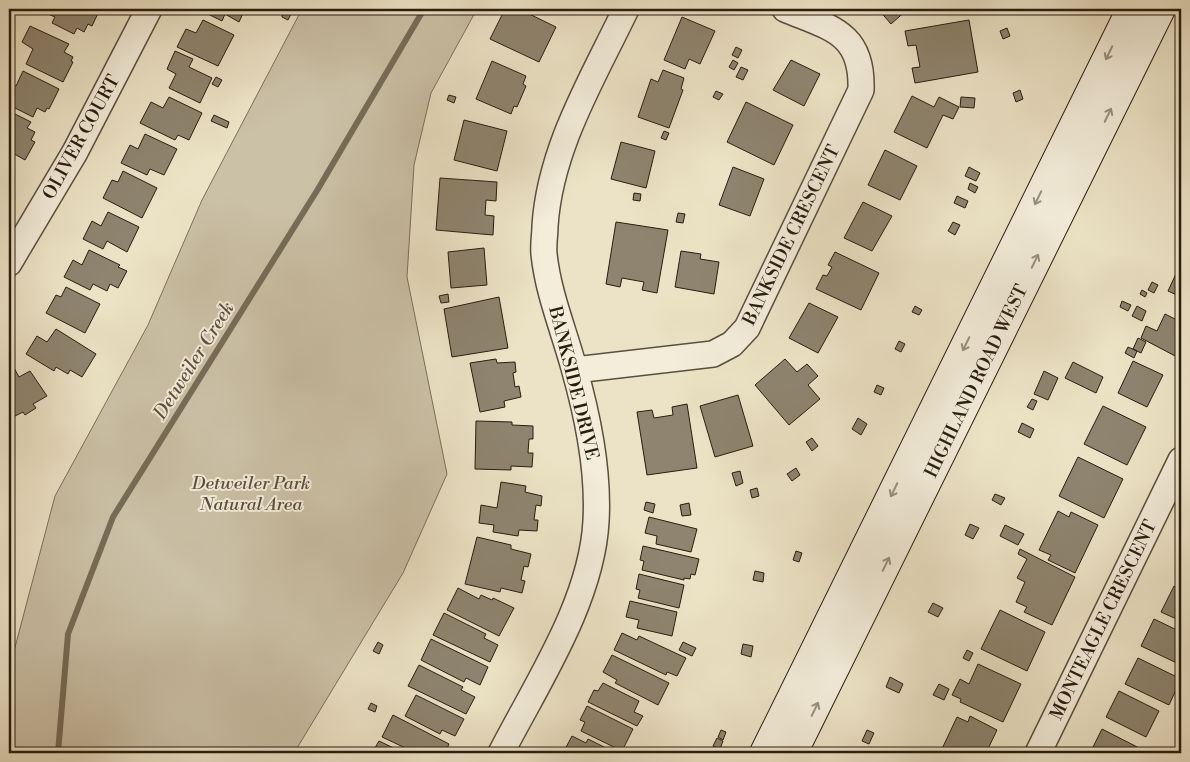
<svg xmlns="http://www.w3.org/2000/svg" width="1190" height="762" font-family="'Libre Bodoni',serif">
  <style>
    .green { fill: #cbc1a7; stroke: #7a6f5c }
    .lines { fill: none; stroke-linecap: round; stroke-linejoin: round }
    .stream { stroke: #766c58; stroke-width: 6 }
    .building { fill: #8e846f; stroke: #291d10 }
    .minor-casing { stroke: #5a4e3e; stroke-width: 28 }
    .secondary-casing { stroke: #291d10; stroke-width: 30 }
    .minor { stroke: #f3edda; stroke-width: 25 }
    .secondary { stroke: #f3edda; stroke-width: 28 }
    .oneway { stroke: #988f7f }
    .labels { text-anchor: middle; stroke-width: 4; stroke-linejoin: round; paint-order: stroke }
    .street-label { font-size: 18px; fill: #291d10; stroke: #f3edda }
    .park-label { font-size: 18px; font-style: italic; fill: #5a4e3d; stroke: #f3edda }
    .water-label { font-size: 19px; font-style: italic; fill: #5d5140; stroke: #f3edda }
  </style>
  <rect width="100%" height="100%" fill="#ece3c6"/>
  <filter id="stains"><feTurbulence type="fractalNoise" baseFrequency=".004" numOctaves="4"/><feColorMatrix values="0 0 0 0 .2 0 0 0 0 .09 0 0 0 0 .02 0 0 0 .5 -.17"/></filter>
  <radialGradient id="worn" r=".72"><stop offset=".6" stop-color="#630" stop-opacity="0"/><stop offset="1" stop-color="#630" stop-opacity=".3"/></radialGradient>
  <path class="green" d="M302 9H477L431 93 414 165 407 277 447 474 403 573 294 753H9V670L55 496 148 325 202 200Z"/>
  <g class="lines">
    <path class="stream" d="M58 753 68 634 113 517 318 189 424 9"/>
  </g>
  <path class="building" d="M51 9H100L92 26 88 24 84 32 77 28 74 34 52 23 55 17 48 14Z
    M198 9H245L239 22 225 14 222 21Z
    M282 9 292 12 288 20 282 17Z
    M505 9H519L556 27 539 62 490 39Z
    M878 9H908L891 24Z
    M682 17 715 31 700 64 689 59 685 69 664 60Z
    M203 20 234 35 218 66 177 47 186 29 196 33Z
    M969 20 978 72 915 83 912 68 920 67 916 45 908 46 905 31Z
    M30 26 69 44 64 52 73 57 71 61 73 62 63 82 26 64 33 49 22 42Z
    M1007 28 1010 36 1003 39 1000 31Z
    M736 47 742 50 738 58 732 55Z
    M175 51 193 59 189 67 212 78 200 103 169 88 176 74 167 69Z
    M733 60 738 63 734 70 729 67Z
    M791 60 820 74 804 106 773 90Z
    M492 61 526 76 523 84 526 86 517 107 514 106 511 114 476 99Z
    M9 62 14 64 11 70 9 69Z
    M741 67 748 70 743 80 736 77Z
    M663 70 684 78 681 89 683 90 669 128 638 117 651 79 658 82Z
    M23 71 59 89 49 109 47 108 45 112 37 108 33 117 9 105V87L12 84 16 86Z
    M216 77 222 80 218 87 212 84Z
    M1020 90 1023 99 1016 102 1013 93Z
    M716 91 723 94 719 100 713 97Z
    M449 95 456 97 454 103 447 100Z
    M912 96 934 107 939 97 959 107 953 119 943 115 927 148 894 132Z
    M169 97 202 113 189 140 178 135 175 140 140 123 151 102 163 108Z
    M961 97 975 98 974 108 960 107Z
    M746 102 793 125 774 165 727 142Z
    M9 111 31 122 27 128 35 132 31 140 35 142 25 160 9 151Z
    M214 115 229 122 227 128 211 121Z
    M464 120 507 131 497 171 454 160Z
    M664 131 669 133 666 140 661 138Z
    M145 134 177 149 164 175 150 169 147 175 121 163 130 145 138 149Z
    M621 142 655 151 646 188 611 179Z
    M885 150 917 166 900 200 868 185Z
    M733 167 764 179 750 216 719 205Z
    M969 167 980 173 976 181 965 176Z
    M123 171 157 188 142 218 103 198 112 180 118 182Z
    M440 178 497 182 496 201 486 200 485 215 494 216 493 235 436 230Z
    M970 183 978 187 975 193 968 189Z
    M634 193 641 194 640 201 633 200Z
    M957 196 968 201 965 208 954 203Z
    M863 202 892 216 872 251 844 238Z
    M108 212 139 227 127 252 107 241 103 249 83 239 92 221 101 226Z
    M678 213 685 214 683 223 676 222Z
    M616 222 668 230 657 293 642 290 644 282 622 278 620 287 606 284Z
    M953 222 960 225 955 235 948 231Z
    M484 248 487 285 451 288 448 252Z
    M89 250 120 265 118 267 127 271 118 288 110 284 107 291 93 284 90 290 64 277 73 260 82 265Z
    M681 251 701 254 700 259 719 262 714 294 675 287Z
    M835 252 879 273 861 310 816 289 823 275 827 276 832 267 828 265Z
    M1181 263V297L1168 291Z
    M1152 282 1158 285 1154 293 1148 290Z
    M66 287 100 304 85 333 46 313 56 295 61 297Z
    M1142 290 1147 293 1145 297 1140 294Z
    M448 294 449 302 441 303 439 296Z
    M499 297 508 348 452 357 444 309Z
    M1122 301 1131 305 1128 311 1120 307Z
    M809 303 838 317 818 353 789 338Z
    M915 306 922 310 919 315 912 312Z
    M1137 306 1146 311 1142 321 1132 316Z
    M1165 314 1181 322V353L1179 358 1141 338 1146 326 1157 331Z
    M56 329 96 354 82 377 70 370 68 374 56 367 54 371 26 354 37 336 47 342Z
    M1138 338 1146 342 1141 353 1133 349Z
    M899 341 905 344 901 352 895 349Z
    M1128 347 1137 351 1134 358 1125 353Z
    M496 359 497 363 515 362 516 372 513 373 515 387 519 386 521 397 504 401 505 407 480 412 470 363Z
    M785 359 797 372 807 364 818 376 808 385 820 399 789 425 755 385Z
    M1133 361 1163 375 1147 407 1118 393Z
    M1073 362 1103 377 1096 393 1065 378Z
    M13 366 19 377 30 371 47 396 33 404 36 408 25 415 23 412 15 416 9 404V369Z
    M1044 371 1058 378 1048 400 1034 394Z
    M877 385 884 388 881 395 874 392Z
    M738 395 753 446 715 457 700 406Z
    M1032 399 1037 401 1033 410 1027 407Z
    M687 404 697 468 647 475 637 412 652 410 654 418 673 415 672 407Z
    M1103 406 1146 427 1127 465 1084 444Z
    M858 418 867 424 861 435 852 429Z
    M476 421 512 422V425L533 426V439H529L528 453H533L532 467 511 466V470L475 469Z
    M1022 423 1034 429 1030 438 1018 432Z
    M812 438 818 446 812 451 806 442Z
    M1078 457 1123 479 1104 518 1059 496Z
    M796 468 800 475 792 481 787 474Z
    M740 471 743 483 736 486 732 473Z
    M501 482 526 486 525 492 542 496 541 506 536 505 534 520H538L537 531 519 530 518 536 493 532 494 525 479 523 481 505 497 508Z
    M757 488 759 496 752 498 750 490Z
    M995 494 1005 498 1001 505 992 500Z
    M646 502 655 504 653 513 644 510Z
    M689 503 691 515 682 516 680 505Z
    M1058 511 1069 517 1071 512 1098 525 1075 573 1048 560 1051 555 1039 550Z
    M649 517 697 529 691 552 656 544 657 536 645 533Z
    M970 524 979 528 973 539 965 535Z
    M1005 525 1024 534 1018 545 1000 536Z
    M477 537 511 545V549L531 554 528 567 524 566 521 580 525 581 522 593 501 588 500 592 465 584Z
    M643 546 699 559 695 575 691 574 690 579 684 578V580L642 570 644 561 640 560Z
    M1020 549 1075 577 1052 625 1024 612 1027 607 1016 602 1025 582 1017 578 1027 559 1018 554Z
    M796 551 802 553 799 562 793 560Z
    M755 571 764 573 763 582 753 580Z
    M639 574 684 585 679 608 638 598 640 590 636 589Z
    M1174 586 1181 590V621L1161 612Z
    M458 588 479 599 481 595 492 600 493 598 514 608 499 636 447 610Z
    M630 601 677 612 672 636 637 628 639 620 626 617Z
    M933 603 943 608 938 617 928 612Z
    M1000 610 1045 632 1027 671 981 649Z
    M444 613 486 634 484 638 498 645 490 662 433 635Z
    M1154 619 1181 632V665L1141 646Z
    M622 633 637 640 639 636 686 658 677 676 667 672 666 675 614 650Z
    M431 639 488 667 480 685 466 678 464 682 421 660Z
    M378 642 383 645 379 654 373 651Z
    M683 642 696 648 692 656 679 650Z
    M743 644 753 646 751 657 741 654Z
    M967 650 973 653 969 661 963 658Z
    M612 655 669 683 658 705 615 683 617 680 603 672Z
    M1138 658 1181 679 1169 705 1125 684Z
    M978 664 1021 684 1003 722 960 702 961 699 952 695 960 679 969 684Z
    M419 665 463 687 461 690 475 697 466 714 408 686Z
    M890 677 903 684 899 693 886 687Z
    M603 683 639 701 634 712 643 716 637 726 588 702 594 690 598 691Z
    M939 684 949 689 944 700 933 695Z
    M1119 691 1159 711 1146 737 1106 717Z
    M416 695 464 719 455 736 442 730 440 734 405 716Z
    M371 703 377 706 375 712 368 709Z
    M587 706 633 729 622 751 581 731 585 722 580 720Z
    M393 715 449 744 445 753H416L382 737Z
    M970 716 997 730 986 753H940L957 717 968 722Z
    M1102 729 1145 751 1144 753H1090Z
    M721 730 726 732 723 740 718 737Z
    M867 730 874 733 869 744 862 741Z
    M572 736 586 743 588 739 616 753H563Z
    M717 738 723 741 720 749 713 746Z
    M379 741 404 753H372Z"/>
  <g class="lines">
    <defs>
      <path id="minor" d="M9 263 75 152 149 9
        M575 370 713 354 732 344 747 328 861 90C863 32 830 28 785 9
        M501 753C537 683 592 601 596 521 599 470 588 417 574 368 564 331 548 293 544 254 543 245 545 235 545 226 550 148 593 78 626 9
        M1038 753 1181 460"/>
      <path id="secondary" d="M764 753 1131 9
        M793 753 1161 9"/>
    </defs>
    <use href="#minor" class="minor-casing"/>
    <use href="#secondary" class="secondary-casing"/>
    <use href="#minor" class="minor"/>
    <use href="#secondary" class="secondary"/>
  </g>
  <defs><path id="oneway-shaft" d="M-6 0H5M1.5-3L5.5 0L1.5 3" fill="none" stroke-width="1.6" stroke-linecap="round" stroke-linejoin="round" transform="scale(1.25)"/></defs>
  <g class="oneway">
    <use href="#oneway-shaft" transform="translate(1109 53) rotate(116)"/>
    <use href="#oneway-shaft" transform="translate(1108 115) rotate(-64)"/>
    <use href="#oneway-shaft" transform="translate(1038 198) rotate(116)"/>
    <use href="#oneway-shaft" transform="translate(1035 261) rotate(-64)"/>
    <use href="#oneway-shaft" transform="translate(966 344) rotate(116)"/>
    <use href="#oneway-shaft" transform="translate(894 490) rotate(116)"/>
    <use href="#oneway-shaft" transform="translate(886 564) rotate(-64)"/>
    <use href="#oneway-shaft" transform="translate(815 709) rotate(-64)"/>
  </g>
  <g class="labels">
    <g class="street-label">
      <text transform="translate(81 137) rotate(-61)" y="6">OLIVER COURT</text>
      <text transform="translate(791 235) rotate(-64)" y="6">BANKSIDE CRESCENT</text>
      <text transform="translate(976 381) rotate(-64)" y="6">HIGHLAND ROAD WEST</text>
      <text transform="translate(574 383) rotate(76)" y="6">BANKSIDE DRIVE</text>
      <text transform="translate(1103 620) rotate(-64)" y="6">MONTEAGLE CRESCENT</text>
    </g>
    <g class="park-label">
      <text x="251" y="489">Detweiler Park<tspan x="251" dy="21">Natural Area</tspan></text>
    </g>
    <g class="water-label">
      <text transform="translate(193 360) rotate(-58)" y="7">Detweiler Creek</text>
    </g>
  </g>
  <rect width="1190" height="762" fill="none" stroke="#ece3c6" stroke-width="30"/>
  <rect x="10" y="10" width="1170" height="742" fill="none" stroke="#291d10" stroke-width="2.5"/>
  <rect x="15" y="15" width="1160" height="732" fill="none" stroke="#291d10"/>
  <rect width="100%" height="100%" filter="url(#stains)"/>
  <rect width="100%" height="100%" fill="url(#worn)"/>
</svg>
